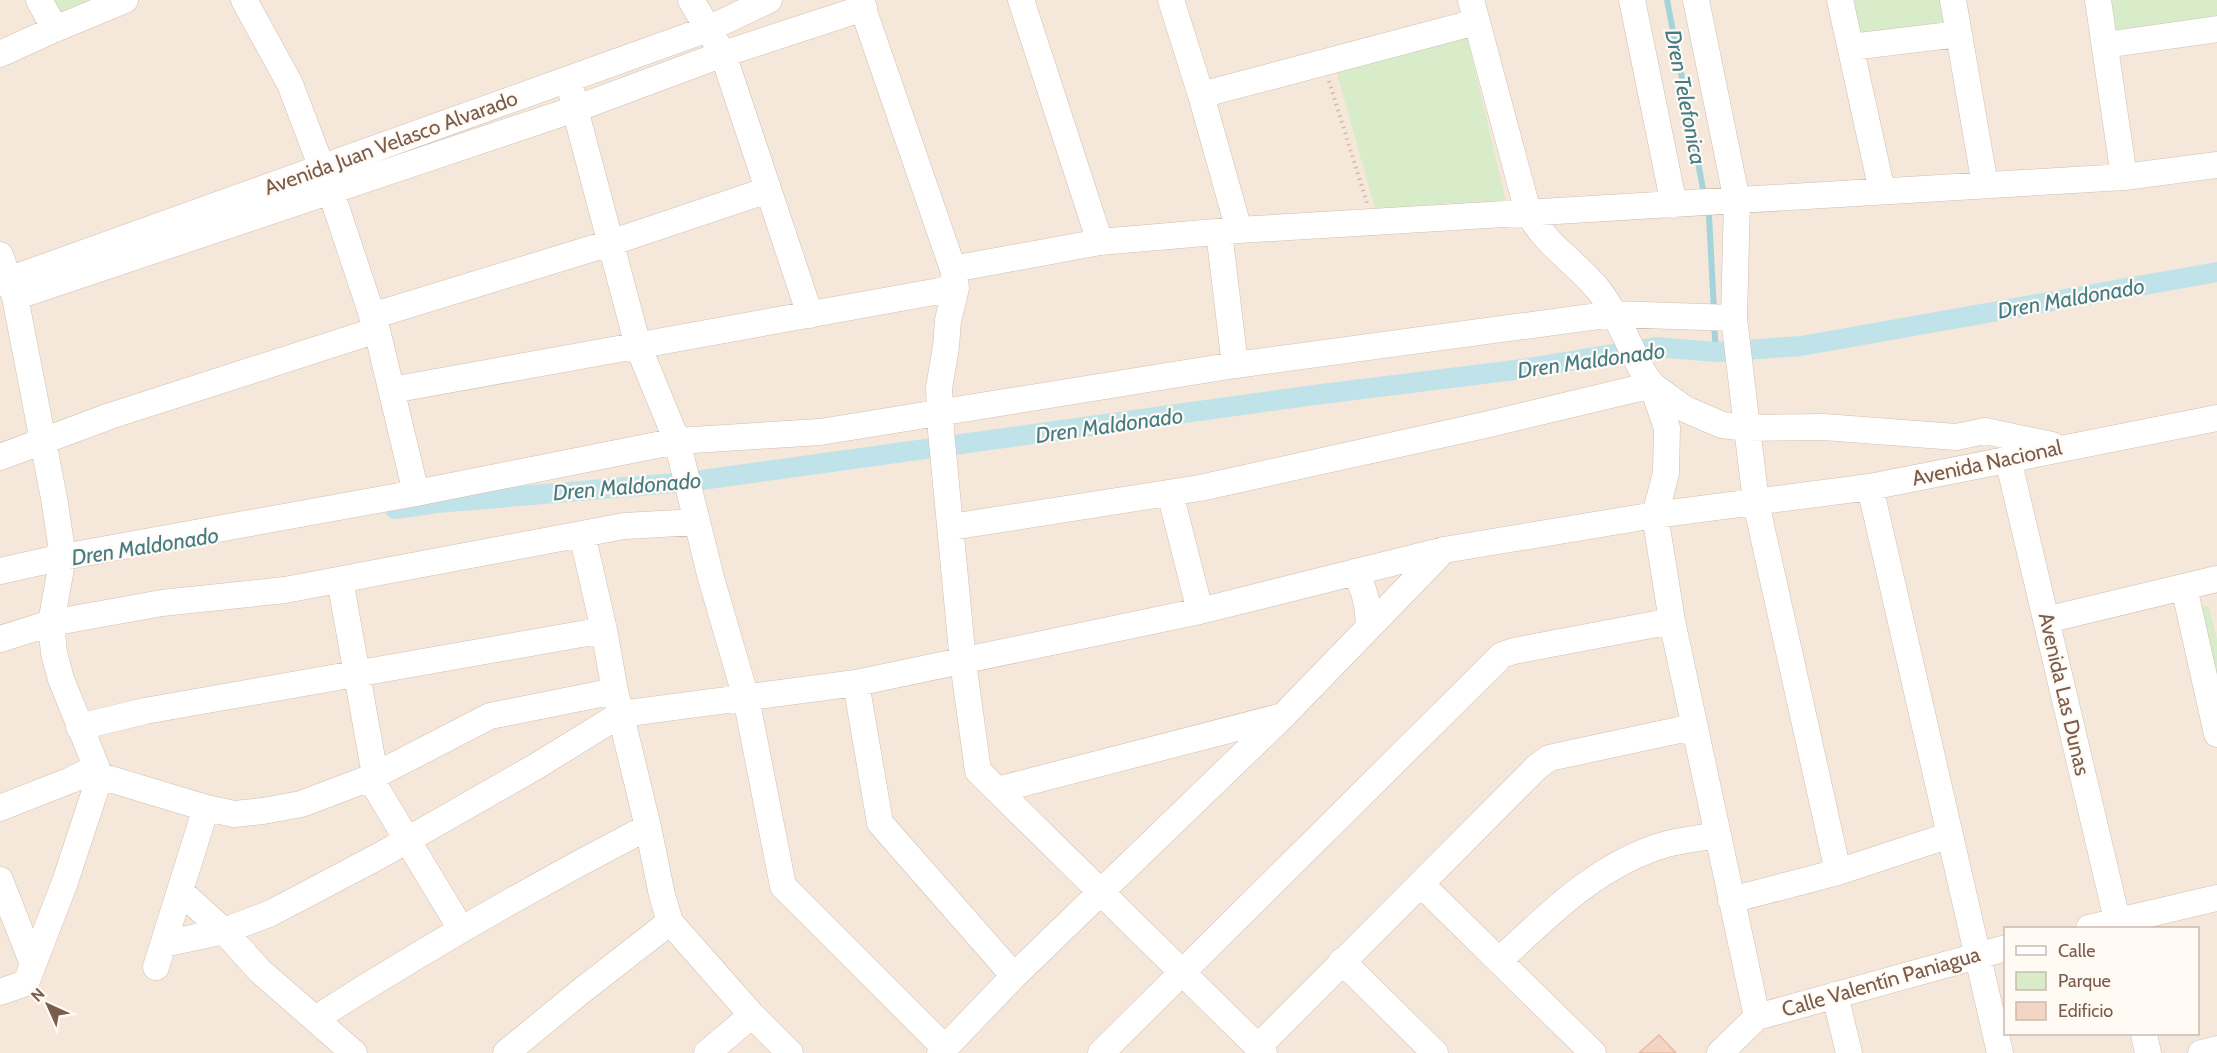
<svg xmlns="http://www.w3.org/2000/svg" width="2217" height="1053" font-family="Cabin,sans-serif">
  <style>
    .residential { fill: #f5e8da; fill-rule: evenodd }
    .green { fill: #d8ecc9 }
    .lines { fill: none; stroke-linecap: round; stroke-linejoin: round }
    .stream { stroke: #a5d3da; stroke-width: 6 }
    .canal { stroke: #bfe3e8; stroke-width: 20 }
    .building { fill: #f3d5c3; stroke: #e6bba3; stroke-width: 1.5 }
    .minor-casing { stroke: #d1beb0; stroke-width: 27 }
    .path { stroke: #d9b8a5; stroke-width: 4; stroke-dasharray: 1.5 4.5; stroke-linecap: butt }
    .minor { stroke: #fff; stroke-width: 26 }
    .labels { text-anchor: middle; stroke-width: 4.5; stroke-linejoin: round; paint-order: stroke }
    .street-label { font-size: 21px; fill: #7a5c4d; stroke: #fffaf3 }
    .water-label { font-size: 22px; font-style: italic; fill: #437c86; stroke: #fffaf3 }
  </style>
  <rect width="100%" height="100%" fill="#fdf6ec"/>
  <path class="residential" d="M0 0H2217V1053H0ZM2006 928H2198V1034H2006Z"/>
  <path class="green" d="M51 0H92L66 13 57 10Z
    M1850 0H1946L1950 27 1858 36Z
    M2109 0H2217V26L2114 40Z
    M1466 32 1506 201 1377 216 1336 70Z
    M2209 606 2217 640V680L2200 608Z"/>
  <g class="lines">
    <path class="stream" d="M1667 0 1704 194
      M1709 216 1714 311
      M1714 325 1716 352"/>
    <path class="canal" d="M395 509 437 503 687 482 1322 394 1515 370 1656 347 1716 352 1801 346 2217 272"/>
  </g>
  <path class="building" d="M1659 1035 1676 1053H1639Z"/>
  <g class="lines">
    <defs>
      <path id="minor" d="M39 0 55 29
        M244 0 290 84 331 192 377 330 416 493
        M691 0 723 54 810 315
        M860 0 953 269 956 288 948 320 946 347 939 388 941 431 963 662 978 771 1264 1053
        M1021 0 1100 242
        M1171 0 1201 95 1239 230
        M1471 0 1528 212C1544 243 1575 262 1597 288 1617 313 1629 346 1644 374L1652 385 1685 409 1722 425 1747 428 1824 427 1956 437 1985 431 2052 445
        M1632 0 1674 205
        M1696 0 1737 201 1734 318 1756 503 1838 872
        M1840 0 1882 191
        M1953 0 1985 185
        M2098 0 2124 177
        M2105 45 2217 29
        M1851 47 1959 34
        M0 54 55 29 125 0
        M569 80 575 109 638 346 677 441 711 578 746 698 783 886 945 1048
        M1201 95 1476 22
        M1219 232 1235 365
        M0 255 15 297 54 498 63 557 51 623 54 653 61 679 100 776 65 882 26 983 0 992
        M953 269 1100 242 1239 230 2124 177 2217 165
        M0 283 708 29 769 0
        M15 297 575 109 723 54 864 8
        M372 316 610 243 768 190
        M392 390 956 288
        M0 457 110 416 377 330
        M2008 459 2119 928
        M1870 487 2000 1053
        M1170 493 1200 611
        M951 527 1200 488 1485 425 1652 385 1667 428 1666 473 1655 515 1672 621 1757 1017
        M582 534 604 630 615 691 648 827 662 895 670 922 752 1015 790 1053
        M0 571 63 557 416 493 677 441 820 432 1235 365 1613 314 1734 318
        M1354 572C1366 590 1368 606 1369 627
        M340 580 375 775
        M2184 587 2217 734
        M2046 620 2217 579
        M0 639 51 623 162 603 285 590 624 526 697 522
        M856 683 880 823 1014 976
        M79 727 145 711 604 630
        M100 776 206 808 234 814 263 811 301 804 370 778 490 716 615 691
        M370 778 461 929
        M997 790 1279 717
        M0 808 71 780 95 768
        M0 880 33 964
        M1421 884 1593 1053
        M180 891 224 931 260 971 354 1053
        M1731 900 1838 872 1950 835
        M2089 928 2217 898
        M164 944 224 931 271 913 381 855 535 767 621 714 856 683 1200 611 1444 550 1655 515 1870 487 2217 418
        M1342 961 1435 1053
        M1499 961C1549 914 1599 863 1667 844 1683 840 1701 838 1717 835
        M156 967 206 808
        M1835 995 1849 1053
        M315 1019C423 950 534 886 648 827
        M2144 1034 2148 1053
        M1258 1047 1537 767 1549 758 1693 727
        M506 1053 580 992 670 922
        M707 1053 752 1015
        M940 1053 1014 976 1282 717 1444 550
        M1101 1053 1502 655 1514 651 1672 621
        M1720 1053 1757 1017 2006 948
        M2201 1053 2217 1049"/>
    </defs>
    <use href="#minor" class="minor-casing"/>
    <path class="path" d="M1329 81 1367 203"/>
    <use href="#minor" class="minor"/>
  </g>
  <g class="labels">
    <g class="street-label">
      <text transform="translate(391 143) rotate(-20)" y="7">Avenida Juan Velasco Alvarado</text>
      <text transform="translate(1987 463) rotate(-12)" y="7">Avenida Nacional</text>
      <text transform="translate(2064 694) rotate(77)" y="7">Avenida Las Dunas</text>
      <text transform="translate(1881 982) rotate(-16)" y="7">Calle Valentín Paniagua</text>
    </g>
    <g class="water-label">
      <text transform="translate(1686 97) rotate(79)" y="8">Dren Telefonica</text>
      <text transform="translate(2071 298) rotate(-10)" y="8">Dren Maldonado</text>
      <text transform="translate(1591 360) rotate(-8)" y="8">Dren Maldonado</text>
      <text transform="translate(1109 425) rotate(-8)" y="8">Dren Maldonado</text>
      <text transform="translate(627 486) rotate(-5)" y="8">Dren Maldonado</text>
      <text transform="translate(145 546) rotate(-9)" y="8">Dren Maldonado</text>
    </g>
  </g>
  <rect x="2004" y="927" width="195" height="108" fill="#fffaf3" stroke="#cabbb1" stroke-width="1.5"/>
  <rect x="2016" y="946" width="30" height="9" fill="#ffffff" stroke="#cabbb1" stroke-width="1.5"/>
  <text x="2058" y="957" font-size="18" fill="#7a5c4d">Calle</text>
  <rect x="2016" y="972" width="30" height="18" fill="#d8ecc9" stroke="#cabbb1" stroke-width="1.5"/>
  <text x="2058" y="987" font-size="18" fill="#7a5c4d">Parque</text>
  <rect x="2016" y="1002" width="30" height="18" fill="#f3d5c3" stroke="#cabbb1" stroke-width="1.5"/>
  <text x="2058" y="1017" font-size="18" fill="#7a5c4d">Edificio</text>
  <g transform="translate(48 1005) rotate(315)" stroke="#fffaf3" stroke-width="4.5" paint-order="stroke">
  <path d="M0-4.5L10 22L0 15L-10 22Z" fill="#7a5c4d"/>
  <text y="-9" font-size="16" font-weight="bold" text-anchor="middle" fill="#7a5c4d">N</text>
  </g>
</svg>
